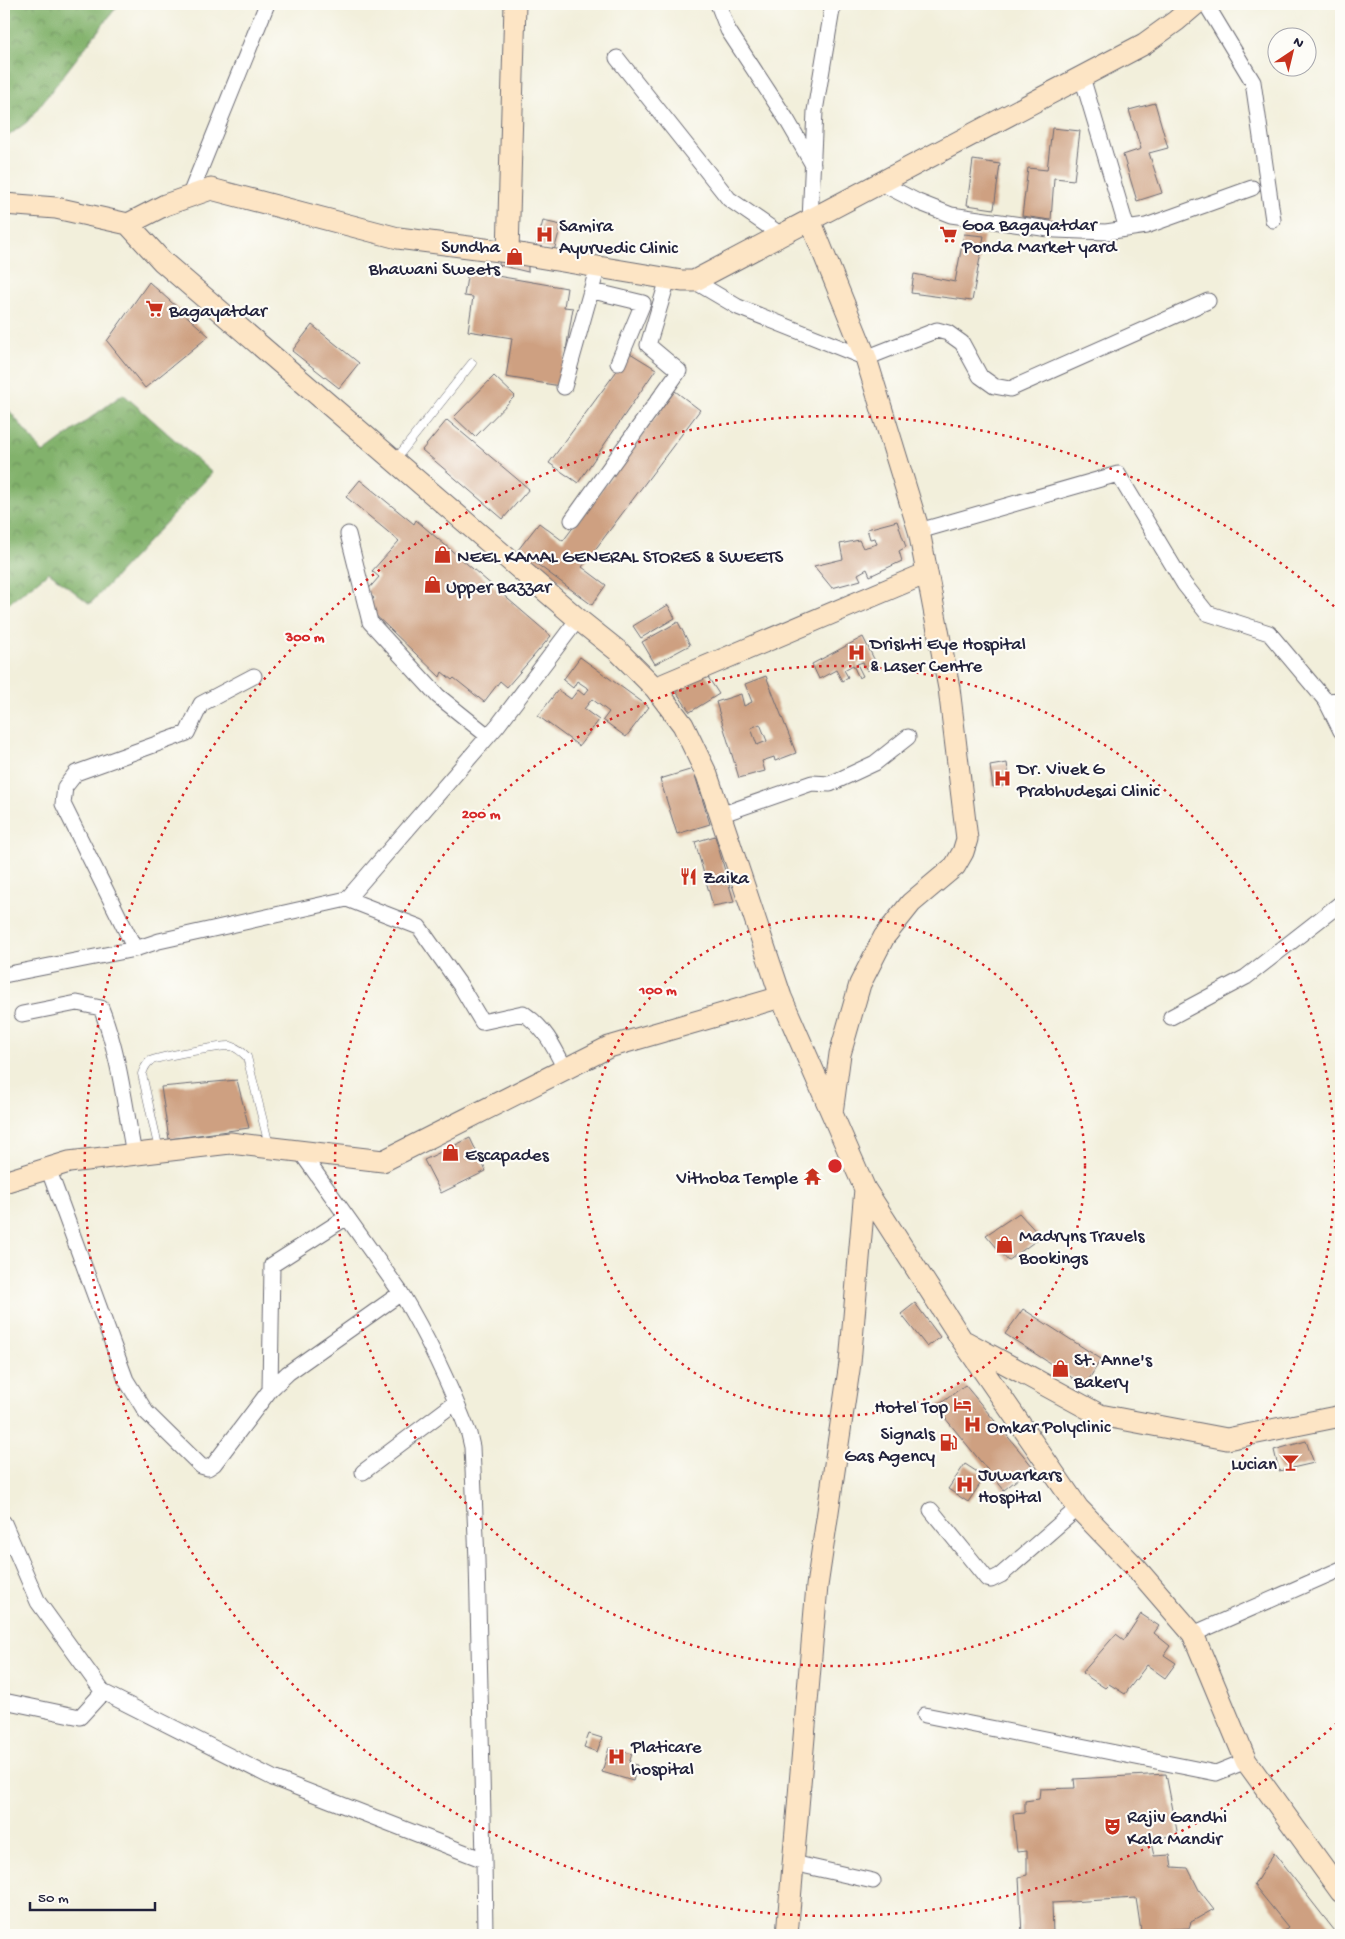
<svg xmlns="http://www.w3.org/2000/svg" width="1345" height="1939" font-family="'Gochi Hand',sans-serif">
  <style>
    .forest { fill: url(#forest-crowns); stroke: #526a54 }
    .building { fill: #cea081; fill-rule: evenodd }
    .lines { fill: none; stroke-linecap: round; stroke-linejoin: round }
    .lane-casing { stroke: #6b6a73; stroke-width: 9 }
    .street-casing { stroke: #6b6a73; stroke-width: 17 }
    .secondary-casing { stroke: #6b6a73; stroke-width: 23 }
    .lane { stroke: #fff; stroke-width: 8 }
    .street { stroke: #fff; stroke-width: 15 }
    .secondary { stroke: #fde5c5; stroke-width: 21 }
    .ring { fill: none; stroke: #d62828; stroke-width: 2.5; stroke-dasharray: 2.5 5 }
    .labels { text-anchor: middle; stroke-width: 4.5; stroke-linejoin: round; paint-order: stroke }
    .poi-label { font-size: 19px; fill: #22223b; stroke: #fdfcf7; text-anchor: start }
    .centre { fill: #d62828; stroke: #fdfcf7; stroke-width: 2.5 }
    .ring-label { font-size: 15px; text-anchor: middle; font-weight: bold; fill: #d62828; stroke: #fdfcf7; stroke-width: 4.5; stroke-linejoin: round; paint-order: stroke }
  </style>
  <defs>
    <pattern id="forest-crowns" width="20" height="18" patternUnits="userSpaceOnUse" patternTransform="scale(1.25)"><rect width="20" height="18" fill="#82b26c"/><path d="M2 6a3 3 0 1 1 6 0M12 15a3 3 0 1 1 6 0" fill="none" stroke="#6a905a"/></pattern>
  </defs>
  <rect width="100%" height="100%" fill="#fdfcf7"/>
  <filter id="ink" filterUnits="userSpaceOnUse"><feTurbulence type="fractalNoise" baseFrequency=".02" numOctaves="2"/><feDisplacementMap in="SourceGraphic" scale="10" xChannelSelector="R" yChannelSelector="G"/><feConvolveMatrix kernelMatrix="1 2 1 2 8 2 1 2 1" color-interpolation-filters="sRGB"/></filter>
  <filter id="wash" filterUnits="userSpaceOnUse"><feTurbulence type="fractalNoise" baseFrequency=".0096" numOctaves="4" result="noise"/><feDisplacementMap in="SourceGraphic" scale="20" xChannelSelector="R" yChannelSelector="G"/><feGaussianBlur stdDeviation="1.12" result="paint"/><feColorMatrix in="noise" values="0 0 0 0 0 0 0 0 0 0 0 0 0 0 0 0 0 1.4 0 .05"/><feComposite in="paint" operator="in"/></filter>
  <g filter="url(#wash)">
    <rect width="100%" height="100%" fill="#f2efdb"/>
    <path class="forest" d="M4 4H119L27 122 4 139Z
      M123 394 212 473 90 604 49 572 4 607V404L43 453Z"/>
    <g id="blocks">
      <path class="building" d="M1155 103 1168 148 1149 153 1162 193 1137 201 1123 155 1141 149 1129 110Z
        M1052 128 1080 131 1074 180 1054 178 1051 220 1022 216 1028 168 1047 170Z
        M973 160 1000 164 994 209 967 205Z
        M543 221 561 225 554 251 536 246Z
        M964 234 984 236 972 301 911 293 914 274 955 282Z
        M500 253 528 261V272L499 265Z
        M468 271 567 288 564 307 573 308 560 386 506 377 512 338 468 331 473 297 464 296Z
        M149 282 209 336 145 388 107 341Z
        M312 325 359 363 339 388 292 351Z
        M630 353 656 369 578 483 549 463Z
        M494 376 515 396 475 437 454 417Z
        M675 391 700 410 582 567 606 585 592 605 518 550 539 523 563 541Z
        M447 420 529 489 503 519 422 450Z
        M360 480 414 524 416 520 551 636 507 687 500 681 484 702 454 678 452 680 442 672 440 677 367 607 374 598 366 592 379 577 372 571 399 541 346 497Z
        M897 521 906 547 899 551 902 561 870 576 867 569 858 574 861 580 832 588 814 566 843 559 840 544 859 540 863 548 877 544 875 538 870 539 867 529Z
        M668 605 675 618 641 638 633 626Z
        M678 622 690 645 655 664 642 642Z
        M863 637 877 665 867 671 863 662 857 664 863 676 859 678 853 665 844 670 848 677 842 681 836 670 819 679 812 664Z
        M580 657 649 707 626 737 603 720 609 712 592 699 584 709 599 720 579 746 538 716 558 690 571 699 578 690 584 695 589 689 577 681 573 688 563 680Z
        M704 671 719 694 690 712 675 690Z
        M766 676 796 753 775 761 774 757 762 761 765 771 739 778 716 702 741 694 744 706 752 702 745 684ZM760 724 767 741 757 745 751 728Z
        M1007 763 1010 785 993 787 990 766Z
        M693 769 710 824 677 834 660 779Z
        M715 836 734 902 713 906 695 842Z
        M237 1080 249 1128 169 1139 161 1087Z
        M470 1138 486 1171 441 1193 424 1160Z
        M1019 1213 1041 1237 1008 1261 986 1235Z
        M915 1303 940 1337 927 1347 901 1314Z
        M1023 1309 1101 1359 1085 1386 1005 1334Z
        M965 1385 1033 1467 1004 1490 936 1407Z
        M1306 1441 1314 1463 1279 1471 1274 1450Z
        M965 1464 985 1477 968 1502 948 1489Z
        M1141 1614 1159 1626 1154 1633 1170 1646 1164 1655 1176 1663 1165 1678 1147 1665 1125 1694 1109 1684 1105 1688 1082 1673 1116 1634 1124 1640Z
        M589 1734 602 1738 597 1752 584 1747Z
        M609 1748 632 1754 629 1763 637 1765 633 1781 602 1772Z
        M1166 1774 1178 1836 1150 1838 1154 1856 1170 1855 1172 1867 1188 1868 1199 1890 1214 1909 1191 1922 1189 1928 1141 1931 1136 1898 1052 1903 1053 1935H1022L1019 1877 1027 1875V1851L1017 1852 1013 1814 1025 1813V1801L1039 1799 1040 1789 1075 1788 1074 1779Z
        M1274 1853 1338 1935H1279L1288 1927 1254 1885Z"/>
    </g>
  </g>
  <g filter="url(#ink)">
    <use href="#blocks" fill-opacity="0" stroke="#6b6a73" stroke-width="1"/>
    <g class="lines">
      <defs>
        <path id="lane" d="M396 459 472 363
          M159 1150 142 1074C144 1069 145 1065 150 1061 157 1057 223 1045 231 1046 238 1048 242 1052 247 1057L269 1145"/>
        <path id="street" d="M718 4 728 30 787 120 813 165
          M1206 4 1253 82 1273 220
          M617 58 729 199 781 235
          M1082 77 1127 229
          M881 183 918 202 951 215 1056 230 1106 232 1146 226 1252 188
          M189 197 267 4
          M810 220 815 111 833 4
          M694 281 738 307 866 358 937 330 948 333 962 343 980 376 994 386 1010 389 1208 301
          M593 291 643 303 618 363
          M564 387 598 266
          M572 520 679 371 648 345 668 279
          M919 531 1118 474 1184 584 1207 613 1269 633 1326 701 1341 700
          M348 534 370 622 438 696 488 736
          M1326 701 1341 731
          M720 815 812 783 830 784 875 763 908 737
          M347 899 419 927 460 985 482 1022 523 1013C545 1028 553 1045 565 1069
          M135 949 63 804 65 787 76 773 187 733 201 704 254 676
          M4 975 135 949 159 941 347 899 498 725 578 619
          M22 1014 77 1003 101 1008C119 1053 125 1107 134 1154
          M1171 1017 1246 977 1341 903
          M48 1168 126 1380 146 1412 201 1466 208 1468 214 1464 270 1390 288 1373 401 1293
          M270 1390 272 1265 347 1217
          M363 1472 456 1402
          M931 1510 987 1579 991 1580 1001 1575 1078 1508
          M4 1523 38 1602 103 1692 273 1778 484 1860 477 1560 472 1447 469 1434C450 1385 428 1338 401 1293L300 1151
          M1193 1634 1341 1569
          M4 1701 80 1717 103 1692
          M925 1715 1216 1773 1246 1761
          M484 1860 485 1935
          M793 1863 873 1881"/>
        <path id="secondary" d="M4 204 56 208 128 224 162 261 578 619 618 651 655 688 683 725 707 775 781 997 865 1189 962 1340 1078 1508 1136 1568 1193 1634 1246 1761 1341 1892
          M810 220 866 358 919 531 949 688 967 839 963 852 955 866 911 903 884 937 860 984 840 1054 832 1113
          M128 224 165 205 211 189 398 238 508 252 682 281H694L1144 44 1176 21 1196 4
          M508 252 515 4
          M655 688 927 573
          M4 1182 69 1162 230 1143 383 1161 609 1047 781 997
          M966 1342 1100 1415 1227 1439 1341 1416
          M787 1935 817 1586 850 1363 865 1189"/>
      </defs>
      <use href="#lane" class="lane-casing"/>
      <use href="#street" class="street-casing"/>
      <use href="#secondary" class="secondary-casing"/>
      <use href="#lane" class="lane"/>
      <use href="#street" class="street"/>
      <use href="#secondary" class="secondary"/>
    </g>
  </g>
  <g class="ring">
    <circle cx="835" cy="1166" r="250"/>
    <circle cx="835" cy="1166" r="500"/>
    <path d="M1337 1723A750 750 0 1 1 1337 609"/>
  </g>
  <defs>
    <symbol id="supermarket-bare" viewBox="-9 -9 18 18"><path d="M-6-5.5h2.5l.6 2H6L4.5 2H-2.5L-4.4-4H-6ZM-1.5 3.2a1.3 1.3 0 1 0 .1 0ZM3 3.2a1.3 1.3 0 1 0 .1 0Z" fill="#c8321e" stroke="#fdfcf7" stroke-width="2.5" paint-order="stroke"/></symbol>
    <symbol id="hospital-bare" viewBox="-9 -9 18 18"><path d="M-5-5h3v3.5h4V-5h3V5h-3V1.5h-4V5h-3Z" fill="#c8321e" stroke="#fdfcf7" stroke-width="2.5" paint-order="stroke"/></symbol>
    <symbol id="shop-bare" viewBox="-9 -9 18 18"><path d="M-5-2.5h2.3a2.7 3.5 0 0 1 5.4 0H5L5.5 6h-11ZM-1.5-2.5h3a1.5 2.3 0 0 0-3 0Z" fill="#c8321e" stroke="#fdfcf7" stroke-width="2.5" paint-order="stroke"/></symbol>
    <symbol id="restaurant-bare" viewBox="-9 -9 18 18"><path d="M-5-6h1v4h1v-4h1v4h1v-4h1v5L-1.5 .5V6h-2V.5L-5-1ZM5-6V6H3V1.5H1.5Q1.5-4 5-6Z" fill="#c8321e" stroke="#fdfcf7" stroke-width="2.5" paint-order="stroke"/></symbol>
    <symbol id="temple-bare" viewBox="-9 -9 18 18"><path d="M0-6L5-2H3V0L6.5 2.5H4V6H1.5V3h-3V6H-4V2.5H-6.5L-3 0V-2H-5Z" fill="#c8321e" stroke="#fdfcf7" stroke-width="2.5" paint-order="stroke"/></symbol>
    <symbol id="hotel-bare" viewBox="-9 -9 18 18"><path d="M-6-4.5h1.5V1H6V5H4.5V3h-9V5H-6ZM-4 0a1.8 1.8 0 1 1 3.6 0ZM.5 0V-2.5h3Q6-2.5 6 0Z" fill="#c8321e" stroke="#fdfcf7" stroke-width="2.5" paint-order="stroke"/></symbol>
    <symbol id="fuel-bare" viewBox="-9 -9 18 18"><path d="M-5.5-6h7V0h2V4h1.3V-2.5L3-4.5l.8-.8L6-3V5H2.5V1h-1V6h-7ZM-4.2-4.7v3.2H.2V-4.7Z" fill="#c8321e" stroke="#fdfcf7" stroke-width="2.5" paint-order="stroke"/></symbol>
    <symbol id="bar-bare" viewBox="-9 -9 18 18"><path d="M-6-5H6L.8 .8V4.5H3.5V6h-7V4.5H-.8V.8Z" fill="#c8321e" stroke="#fdfcf7" stroke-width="2.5" paint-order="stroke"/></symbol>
    <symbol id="theatre-bare" viewBox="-9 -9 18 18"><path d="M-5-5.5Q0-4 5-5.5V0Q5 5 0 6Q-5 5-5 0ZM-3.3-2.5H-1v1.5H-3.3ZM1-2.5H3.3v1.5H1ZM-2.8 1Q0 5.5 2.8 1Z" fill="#c8321e" stroke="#fdfcf7" stroke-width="2.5" paint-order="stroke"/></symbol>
  </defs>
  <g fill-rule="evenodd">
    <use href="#supermarket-bare" x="936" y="222" width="25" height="25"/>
    <use href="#hospital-bare" x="532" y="222" width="25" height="25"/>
    <use href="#shop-bare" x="502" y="244" width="25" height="25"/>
    <use href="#supermarket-bare" x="142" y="296" width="25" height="25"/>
    <use href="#shop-bare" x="430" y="542" width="25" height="25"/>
    <use href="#shop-bare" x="420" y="572" width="25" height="25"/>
    <use href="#hospital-bare" x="844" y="640" width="25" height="25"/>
    <use href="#hospital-bare" x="990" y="766" width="25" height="25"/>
    <use href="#restaurant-bare" x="676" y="864" width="25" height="25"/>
    <use href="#shop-bare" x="438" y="1140" width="25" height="25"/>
    <use href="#temple-bare" x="800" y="1164" width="25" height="25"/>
    <use href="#shop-bare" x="992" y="1232" width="25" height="25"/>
    <use href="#shop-bare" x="1048" y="1356" width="25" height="25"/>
    <use href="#hotel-bare" x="950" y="1392" width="25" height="25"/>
    <use href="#hospital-bare" x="960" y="1412" width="25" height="25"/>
    <use href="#fuel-bare" x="936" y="1430" width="25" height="25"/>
    <use href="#bar-bare" x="1278" y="1450" width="25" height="25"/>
    <use href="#hospital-bare" x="952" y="1472" width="25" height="25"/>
    <use href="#hospital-bare" x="604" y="1744" width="25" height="25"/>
    <use href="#theatre-bare" x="1100" y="1814" width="25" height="25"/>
  </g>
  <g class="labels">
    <g class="poi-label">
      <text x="962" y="230">Goa Bagayatdar<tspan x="962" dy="22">Ponda Market yard</tspan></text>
      <text x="559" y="231">Samira<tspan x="559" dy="22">Ayurvedic Clinic</tspan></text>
      <text x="500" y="252" text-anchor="end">Sundha<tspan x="500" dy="22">Bhawani Sweets</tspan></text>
      <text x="169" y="316">Bagayatdar</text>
      <text x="457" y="562">NEEL KAMAL GENERAL STORES &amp; SWEETS</text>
      <text x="446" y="592">Upper Bazzar</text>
      <text x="870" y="649">Drishti Eye Hospital<tspan x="870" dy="22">&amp; Laser Centre</tspan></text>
      <text x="1017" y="774">Dr. Vivek G<tspan x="1017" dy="22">Prabhudesai Clinic</tspan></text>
      <text x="703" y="883">Zaika</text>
      <text x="465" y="1160">Escapades</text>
      <text x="798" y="1183" text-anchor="end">Vithoba Temple</text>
      <text x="1019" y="1241">Madryns Travels<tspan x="1019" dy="22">Bookings</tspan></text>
      <text x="1074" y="1365">St. Anne's<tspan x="1074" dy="22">Bakery</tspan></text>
      <text x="948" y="1412" text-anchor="end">Hotel Top</text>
      <text x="987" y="1432">Omkar Polyclinic</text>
      <text x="935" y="1439" text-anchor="end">Signals<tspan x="935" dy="22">Gas Agency</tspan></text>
      <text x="1277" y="1469" text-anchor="end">Lucian</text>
      <text x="978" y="1480">Juwarkars<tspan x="978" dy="22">Hospital</tspan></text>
      <text x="631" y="1752">Platicare<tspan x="631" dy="22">hospital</tspan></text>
      <text x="1127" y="1822">Rajiv Gandhi<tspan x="1127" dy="22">Kala Mandir</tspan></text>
    </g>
  </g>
  <circle cx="835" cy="1166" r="8" class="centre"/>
  <g class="ring-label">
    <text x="305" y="641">300 m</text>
    <text x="481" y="818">200 m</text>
    <text x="658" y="994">100 m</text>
  </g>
  <rect width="1345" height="1939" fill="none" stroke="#fdfcf7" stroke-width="20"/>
  <g transform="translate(1292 52) rotate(35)"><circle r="24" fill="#fdfcf7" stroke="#a5a5ac"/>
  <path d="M0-4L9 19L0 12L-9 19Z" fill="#c8321e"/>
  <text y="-8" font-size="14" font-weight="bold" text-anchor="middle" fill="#22223b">N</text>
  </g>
  <path d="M30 1902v8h125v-8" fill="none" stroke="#22223b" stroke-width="2.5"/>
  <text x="38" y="1902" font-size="15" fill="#22223b" stroke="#fdfcf7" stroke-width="4" paint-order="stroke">50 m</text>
</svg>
